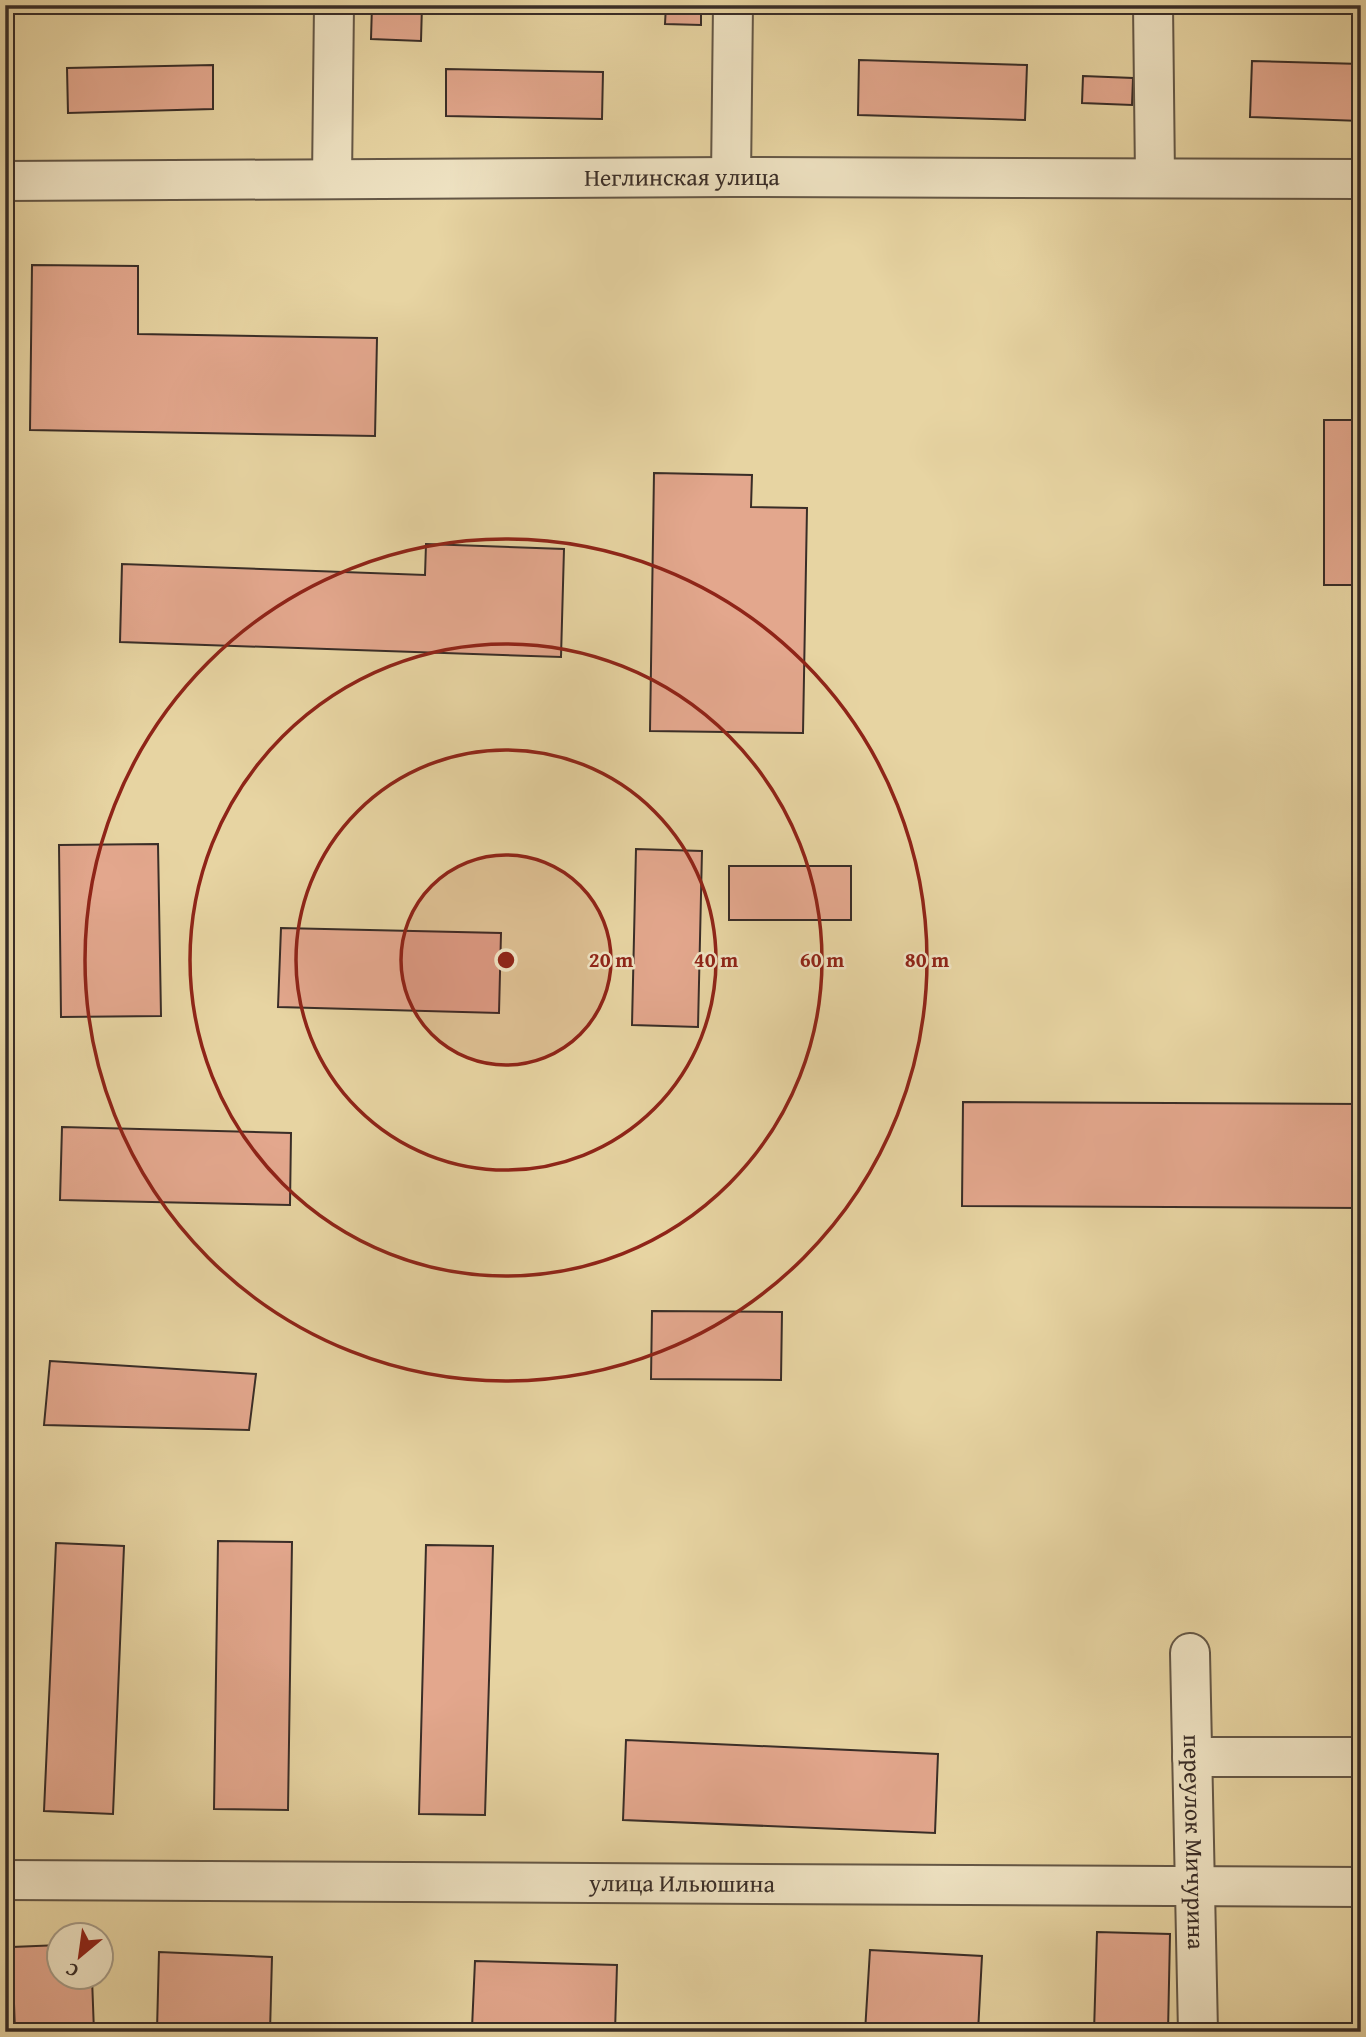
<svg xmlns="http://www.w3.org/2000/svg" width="1366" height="2037" font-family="'Gentium Book Plus',serif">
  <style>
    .building { fill: #e3a78d; stroke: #392d27; stroke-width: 2 }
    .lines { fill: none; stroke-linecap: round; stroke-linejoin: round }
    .minor-casing { stroke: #645746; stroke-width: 42 }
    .minor { stroke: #efe3c3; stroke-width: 38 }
    .ring { fill: none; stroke: #8f2418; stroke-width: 3.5 }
    .labels { text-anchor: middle; stroke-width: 5; stroke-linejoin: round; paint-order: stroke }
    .street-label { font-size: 24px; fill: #392d27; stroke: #efe3c3 }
    .centre { fill: #8f2418; stroke: #efe3c3; stroke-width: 3.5 }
    .ring-label { font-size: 21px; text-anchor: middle; font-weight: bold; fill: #8f2418; stroke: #efe3c3; stroke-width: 5; stroke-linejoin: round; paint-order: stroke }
  </style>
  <rect width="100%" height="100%" fill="#e7d4a2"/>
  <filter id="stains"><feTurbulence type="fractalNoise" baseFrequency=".00286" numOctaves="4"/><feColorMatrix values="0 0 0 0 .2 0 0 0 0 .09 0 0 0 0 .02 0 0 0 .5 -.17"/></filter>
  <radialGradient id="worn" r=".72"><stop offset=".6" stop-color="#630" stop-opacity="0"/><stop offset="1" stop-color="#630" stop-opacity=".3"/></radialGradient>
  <path class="building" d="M372 5H422L421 41 371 39Z
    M666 5H701V25L665 24Z
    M859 60 1027 65 1025 120 858 115Z
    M1252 61 1361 64V121L1250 117Z
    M213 65V109L68 113 67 68Z
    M446 69 603 72 602 119 446 116Z
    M1083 76 1133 78 1132 105 1082 103Z
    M32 265 138 266V334L377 338 375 436 30 430Z
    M1324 420H1361V585H1324Z
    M654 473 752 475 751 507 807 508 803 733 650 731Z
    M426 544 564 549 561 657 120 642 122 564 425 575Z
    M158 844 161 1016 61 1017 59 845Z
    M636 849 702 851 698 1027 632 1025Z
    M729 866H851V920H729Z
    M281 928 501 933 499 1013 278 1007Z
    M963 1102 1361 1104V1208L962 1206Z
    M62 1127 291 1133 290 1205 60 1200Z
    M652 1311 782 1312 781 1380 651 1379Z
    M50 1361 256 1374 249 1430 44 1425Z
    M218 1541 292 1542 288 1810 214 1809Z
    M56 1543 124 1546 113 1814 44 1811Z
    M426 1545 493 1546 485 1815 419 1814Z
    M626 1740 938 1754 935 1833 623 1820Z
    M1097 1932 1170 1934 1168 2032H1094Z
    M60 1945V1978H92L94 2032H15L12 1947Z
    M870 1950 982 1956 978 2032H865Z
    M159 1952 272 1957 270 2032 157 2030Z
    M475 1961 617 1965 615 2032 472 2028Z"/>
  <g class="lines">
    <defs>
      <g id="minor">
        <path d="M1153 5 1155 177"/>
        <path d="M731 177 733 5"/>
        <path d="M332 179 334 5"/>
        <path id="s1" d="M5 181 731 177 1361 179"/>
        <path id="s2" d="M1190 1653 1198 2032"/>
        <path d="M1192 1757H1361"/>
        <path id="s3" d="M5 1880 1361 1887"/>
      </g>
    </defs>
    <use href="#minor" class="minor-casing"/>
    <use href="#minor" class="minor"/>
  </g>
  <circle cx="506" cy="960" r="105" fill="#8f2418" fill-opacity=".12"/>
  <g class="ring">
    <circle cx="506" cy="960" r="105"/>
    <circle cx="506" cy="960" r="210"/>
    <circle cx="506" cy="960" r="316"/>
    <circle cx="506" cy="960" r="421"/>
  </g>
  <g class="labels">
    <g class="street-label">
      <text dy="8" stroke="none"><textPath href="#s1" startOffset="677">Неглинская улица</textPath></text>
      <text dy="8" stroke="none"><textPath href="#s2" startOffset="189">переулок Мичурина</textPath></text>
      <text dy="8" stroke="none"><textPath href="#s3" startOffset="677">улица Ильюшина</textPath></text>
    </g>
  </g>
  <circle cx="506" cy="960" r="10" class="centre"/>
  <g class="ring-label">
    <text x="611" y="967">20 m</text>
    <text x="716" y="967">40 m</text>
    <text x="822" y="967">60 m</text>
    <text x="927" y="967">80 m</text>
  </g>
  <rect width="1366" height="2037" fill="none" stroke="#e7d4a2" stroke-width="28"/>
  <rect x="7" y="7" width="1352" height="2023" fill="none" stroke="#392d27" stroke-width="3.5"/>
  <rect x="14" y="14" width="1338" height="2009" fill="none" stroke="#392d27" stroke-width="2"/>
  <g transform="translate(80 1956) rotate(209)"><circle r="33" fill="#efe3c3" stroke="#a69a85" stroke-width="2"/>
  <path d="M0-5L12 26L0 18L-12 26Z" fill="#8f2418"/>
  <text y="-10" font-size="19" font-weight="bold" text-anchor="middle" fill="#392d27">С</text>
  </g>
  <rect width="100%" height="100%" filter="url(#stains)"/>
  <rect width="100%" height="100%" fill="url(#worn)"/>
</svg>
